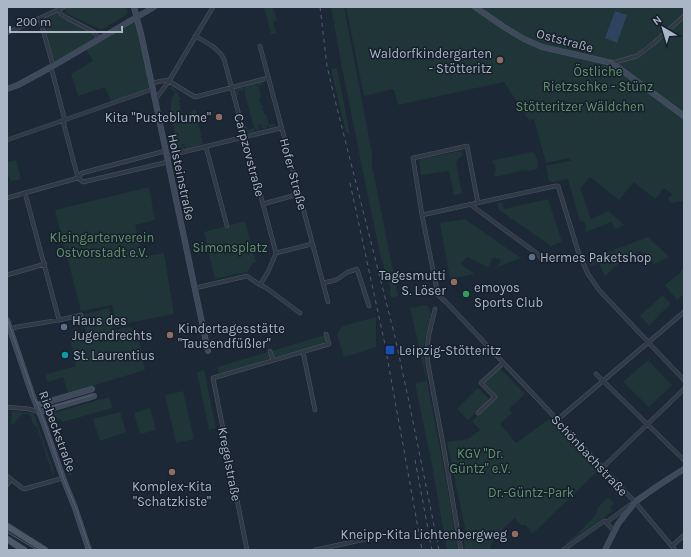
<svg xmlns="http://www.w3.org/2000/svg" width="691" height="557" font-family="Karla,sans-serif">
  <style>
    .green { fill: #1f3538 }
    .water { fill: #2d435e }
    .lines { fill: none; stroke-linecap: round; stroke-linejoin: round }
    .street-casing { stroke: #4b5562; stroke-width: 4.5 }
    .secondary-casing { stroke: #4b5562; stroke-width: 6 }
    .primary-casing { stroke: #3a4350; stroke-width: 7 }
    .street { stroke: #303a47; stroke-width: 3.5 }
    .secondary { stroke: #3e495b; stroke-width: 5 }
    .primary { stroke: #4e5968; stroke-width: 6 }
    .tram { stroke: #525e6f; stroke-width: 1 }
    .rail { stroke: #525e6f; stroke-width: 1; stroke-dasharray: 4 4; stroke-linecap: butt }
    .education-dot { fill: #8d6e63; stroke: #161f2b; stroke-width: 1.5 }
    .service-dot { fill: #5c6f8a; stroke: #161f2b; stroke-width: 1.5 }
    .leisure-dot { fill: #2e9e5b; stroke: #161f2b; stroke-width: 1.5 }
    .transit-dot { fill: #1a4fb4; stroke: #161f2b; stroke-width: 1.5 }
    .culture-dot { fill: #0f9aa8; stroke: #161f2b; stroke-width: 1.5 }
    .labels { text-anchor: middle; stroke-width: 3; stroke-linejoin: round; paint-order: stroke }
    .street-label { font-size: 13px; fill: #aab5c5; stroke: #161f2b }
    .poi-label { font-size: 13px; fill: #aab5c5; stroke: #161f2b; text-anchor: start }
    .park-label { font-size: 13px; fill: #60966c; stroke: #161f2b }
  </style>
  <rect width="100%" height="100%" fill="#1d2837"/>
  <path class="green" d="M68 7H126L127 12 126 15 101 30 66 13V8Z
    M264 7H273L277 20 273 22 276 33 271 34Z
    M331 7H344L372 153V165L398 296 391 298 390 292 391 289 381 258 365 182 340 57Z
    M346 7H684V201L672 203 668 199 672 194 664 188 655 199 634 182 619 200 590 177 580 188 591 219 608 211 625 225 615 229 611 222 586 232C585 227 589 225 582 221L580 222 568 179 552 182 549 181 546 166 570 161 572 162 569 158 546 163 534 119 529 120 504 82 398 105 394 89 364 96Z
    M59 10 61 14 94 32 99 39 137 17 153 89 112 104 105 87 78 96 71 74 93 61 85 47 53 66 40 19Z
    M337 68 350 135 346 132 331 69Z
    M262 82 264 84 258 86 261 95 260 96V99H259L263 108 262 109 263 111H264V114H266L269 125 275 124V125L274 126 269 128V125L267 126V128L262 129 261 124 258 125 260 130 257 131 256 128 254 129 255 131 248 133 246 131 245 126H247L248 130 254 128 244 90 238 91 239 95 236 96 235 91 237 89 243 87 244 89H245V87L249 85 251 88 250 85 256 84 257 86H258L257 83Z
    M171 86 176 90 175 92 179 94 178 96 181 98 179 101 183 118 195 109 203 144 185 149 184 144H182V147L184 146V149L181 150 179 147 178 148 179 150 173 152 172 149 178 148 170 109H171V100L175 92 170 88Z
    M461 151 463 154 456 162 462 193 454 195 449 171 421 175 419 161 420 159Z
    M533 152C537 155 539 165 537 169L530 171 525 170 495 177 494 173 496 172 494 163 492 164V162L494 160Z
    M16 160 21 179 11 181C7 175 6 169 8 162Z
    M149 187 155 220 135 225 143 257 164 253 174 314 133 322 117 328 112 305 81 311 55 210Z
    M548 199 562 242 551 246 499 210 497 203 502 202 504 209Z
    M465 219 469 222 521 258 497 267 501 260 494 257 488 267 467 257 461 264 475 274 450 279 440 223Z
    M245 221 256 262 253 263 247 272 215 279 204 232Z
    M648 237 669 257 654 264 640 251 628 255 605 276 599 263 590 266 587 260Z
    M682 269 684 271V294L677 300 665 285 680 273Z
    M663 295 671 304 660 314 649 326 640 316Z
    M427 305 431 313V315L426 335 424 349 425 370 447 485 458 550H447L432 465 415 383 426 381 420 350 410 308Z
    M109 308 115 330 129 327 137 331 145 370 68 393 63 377 48 382 46 377 47 374 76 366 70 336 86 333 82 315Z
    M376 317V347L344 357 337 334 343 326Z
    M325 335 326 342V343L275 357H274L272 351Z
    M268 352 270 358 269 359 219 374 217 367Z
    M648 360 672 385 649 407 623 382Z
    M500 368 525 394 509 409 512 413 500 424 516 443 549 419 598 471 532 534 526 525H521L515 518C505 527 493 536 490 550H465L463 535 466 533 447 442 468 439 480 430 472 421 498 398 483 383Z
    M204 370 216 428 209 430 197 372Z
    M478 388 488 398V401L468 420 457 409Z
    M183 391 194 439 176 443 165 395Z
    M109 397 113 408 62 422 60 419 54 421 72 475 69 476 49 416 50 414Z
    M150 408 156 430 140 434 134 413Z
    M12 411 32 413 34 414 55 474 53 475 37 427 33 424 31 416C23 410 18 418 14 424H11Z
    M120 412 126 432 100 441 93 419Z
    M608 497 615 504 610 507 613 511 567 544 566 543 577 534 596 515 598 507Z"/>
  <path class="water" d="M615 11 627 15 617 43 605 38Z"/>
  <g class="lines">
    <defs>
      <path id="street" d="M59 10 61 14 67 18 94 32 99 39
        M40 19 53 66
        M7 33 64 7
        M195 36C206 42 218 48 224 59L276 253 268 272 260 285
        M260 46 328 302
        M612 63 637 56 654 43 684 16
        M51 67 64 117V125L78 178
        M152 83 167 80 195 97 268 78
        M155 100 169 81 213 7
        M7 140 153 89
        M206 147 227 226
        M167 156 281 128
        M78 178 83 182 168 162
        M25 193 59 320
        M7 198 78 178 82 173 165 151
        M478 203 467 146 413 158 422 215 438 295 446 302 635 502 675 550
        M263 204 299 194
        M471 205 539 255 542 260
        M422 215 555 186H558L578 251 588 274 599 290 684 380
        M276 253 312 244
        M7 275 45 264
        M323 283 336 280 348 272 357 269 369 306
        M195 288 247 276 260 285 265 287 300 313
        M435 309 429 334 427 349 428 364 443 444 461 550
        M7 331 10 329 17 327 59 320 81 315
        M270 351 273 360
        M303 352 315 410
        M596 374 684 460
        M7 407 29 409 39 412
        M478 413 495 397 481 383 503 363
        M557 420 684 312
        M602 468 684 389
        M7 476 22 488 24 489 63 478
        M7 485 11 479
        M607 522 630 505
        M672 546 683 536
        M247 550 213 378 329 344 326 334
        M315 550 371 538
        M563 550 604 521H605L614 531"/>
      <path id="secondary" d="M134 7 142 38 208 351
        M475 7 504 27 524 39 542 47 612 63 684 116
        M7 89 18 85 53 66 154 7
        M7 320 32 394 44 424 63 478 75 508 89 550
        M37 405 92 389
        M40 412 94 396
        M605 550 618 524 635 502 659 485 684 469"/>
      <path id="primary" d="M7 526 45 550
        M7 539 24 550"/>
    </defs>
    <use href="#street" class="street-casing"/>
    <use href="#secondary" class="secondary-casing"/>
    <use href="#primary" class="primary-casing"/>
    <use href="#street" class="street"/>
    <use href="#secondary" class="secondary"/>
    <use href="#primary" class="primary"/>
    <path class="tram" d="M7 318 34 397 42 415 64 480 76 508 90 550
      M36 402 44 407H51L93 395
      M7 532 37 550"/>
    <path class="rail" d="M320 7 327 66 335 100 395 337 409 402 439 550
      M350 183 384 340 422 550
      M415 460 432 550"/>
  </g>
  <g class="education-dot">
    <circle cx="500" cy="60" r="4"/>
    <circle cx="219" cy="117" r="4"/>
    <circle cx="454" cy="282" r="4"/>
    <circle cx="170" cy="335" r="4"/>
    <circle cx="172" cy="472" r="4"/>
    <circle cx="515" cy="534" r="4"/>
  </g>
  <g class="service-dot">
    <circle cx="532" cy="257" r="4"/>
    <circle cx="64" cy="327" r="4"/>
  </g>
  <circle class="leisure-dot" cx="466" cy="294" r="4"/>
  <rect class="transit-dot" x="385" y="345" width="10" height="10" rx="2"/>
  <circle class="culture-dot" cx="65" cy="355" r="4"/>
  <g class="labels">
    <g class="street-label">
      <text transform="translate(565 40) rotate(15)" y="5">Oststraße</text>
      <text transform="translate(250 155) rotate(75)" y="5">Carpzovstraße</text>
      <text transform="translate(294 174) rotate(75)" y="5">Hofer Straße</text>
      <text transform="translate(182 177) rotate(78)" y="5">Holsteinstraße</text>
      <text transform="translate(58 431) rotate(70)" y="5">Riebeckstraße</text>
      <text transform="translate(590 455) rotate(47)" y="5">Schönbachstraße</text>
      <text transform="translate(230 464) rotate(79)" y="5">Kregelstraße</text>
    </g>
    <g class="poi-label">
      <text x="492" y="58" text-anchor="end">Waldorfkindergarten<tspan x="492" dy="15">- Stötteritz</tspan></text>
      <text x="211" y="122" text-anchor="end">Kita "Pusteblume"</text>
      <text x="540" y="262">Hermes Paketshop</text>
      <text x="446" y="280" text-anchor="end">Tagesmutti<tspan x="446" dy="15">S. Löser</tspan></text>
      <text x="474" y="292">emoyos<tspan x="474" dy="15">Sports Club</tspan></text>
      <text x="72" y="325">Haus des<tspan x="72" dy="15">Jugendrechts</tspan></text>
      <text x="178" y="333">Kindertagesstätte<tspan x="178" dy="15">"Tausendfüßler"</tspan></text>
      <text x="399" y="355">Leipzig-Stötteritz</text>
      <text x="73" y="360">St. Laurentius</text>
      <text x="172" y="491" text-anchor="middle">Komplex-Kita<tspan x="172" dy="15">"Schatzkiste"</tspan></text>
      <text x="507" y="539" text-anchor="end">Kneipp-Kita Lichtenbergweg</text>
    </g>
    <g class="park-label">
      <text x="598" y="76">Östliche<tspan x="598" dy="15">Rietzschke - Stünz</tspan></text>
      <text x="580" y="111">Stötteritzer Wäldchen</text>
      <text x="102" y="242">Kleingartenverein<tspan x="102" dy="15">Ostvorstadt e.V.</tspan></text>
      <text x="230" y="252">Simonsplatz</text>
      <text x="480" y="458">KGV "Dr.<tspan x="480" dy="15">Güntz" e.V.</tspan></text>
      <text x="531" y="497">Dr.-Güntz-Park</text>
    </g>
  </g>
  <rect width="691" height="557" fill="none" stroke="#aab5c5" stroke-width="16"/>
  <g transform="translate(663 28) rotate(322)" stroke="#161f2b" stroke-width="3" paint-order="stroke">
  <path d="M0-3L7 15L0 10L-7 15Z" fill="#aab5c5"/>
  <text y="-6" font-size="11" font-weight="bold" text-anchor="middle" fill="#aab5c5">N</text>
  </g>
  <path d="M10 26v6h112v-6" fill="none" stroke="#aab5c5" stroke-width="2"/>
  <text x="16" y="26" font-size="12" fill="#aab5c5" stroke="#161f2b" stroke-width="3" paint-order="stroke">200 m</text>
</svg>
